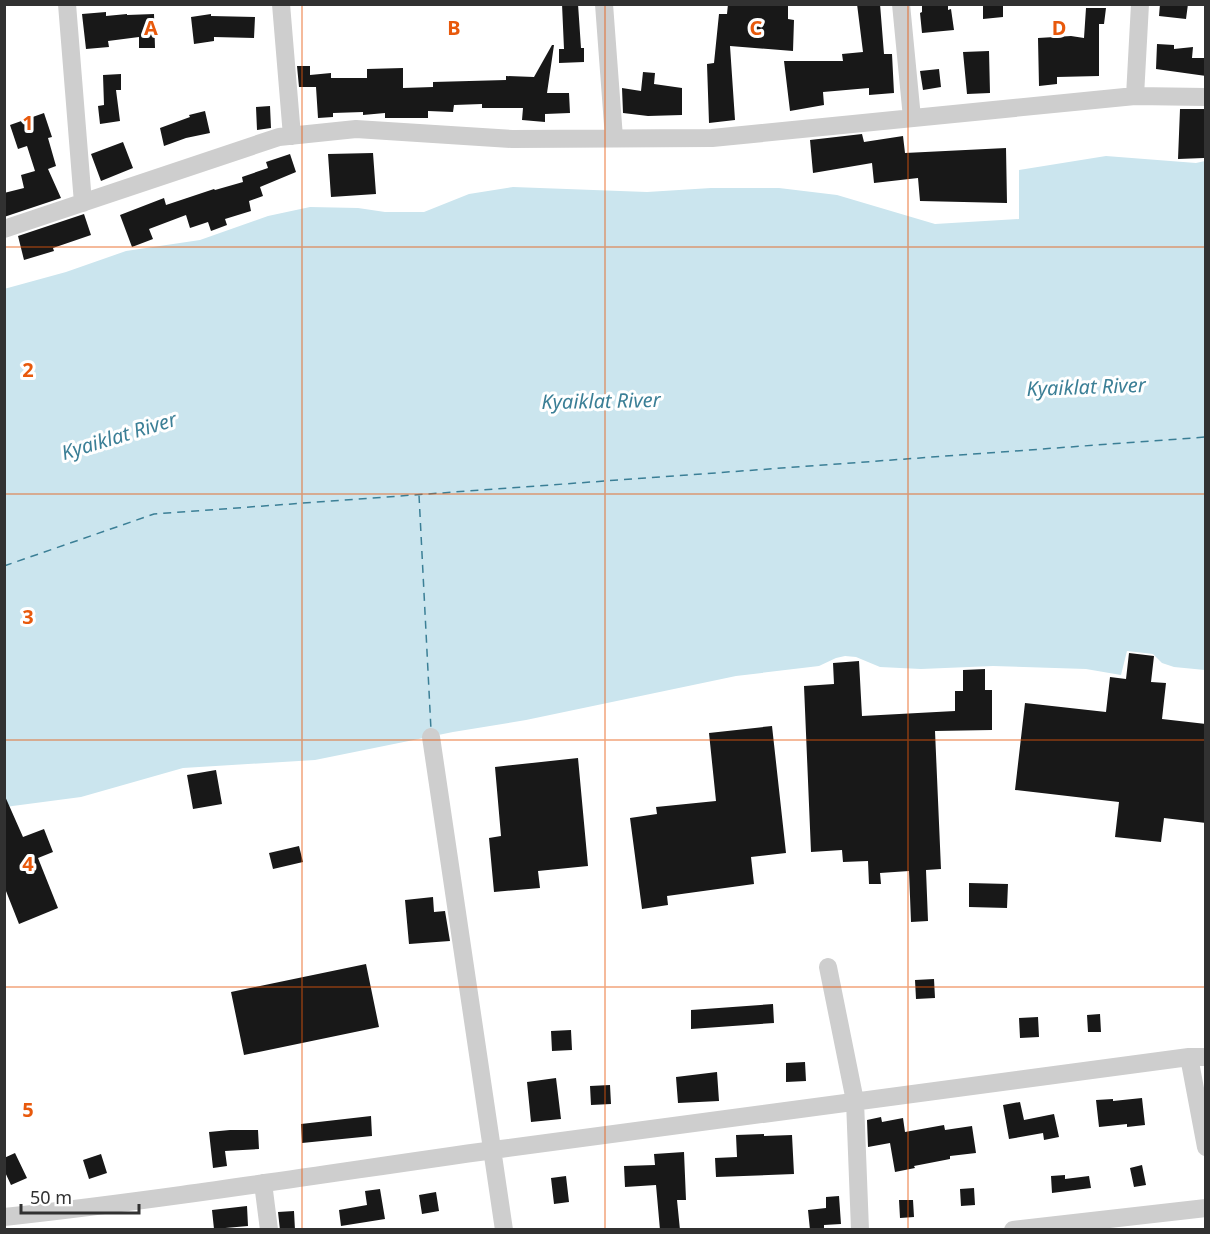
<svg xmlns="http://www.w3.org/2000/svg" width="1210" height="1234" font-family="'Noto Sans',sans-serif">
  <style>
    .water { fill: #cbe5ee }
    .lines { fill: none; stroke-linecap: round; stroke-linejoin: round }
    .ferry { stroke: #3b7f96; stroke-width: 1.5; stroke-dasharray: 8 6; stroke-linecap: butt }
    .building { fill: #181818 }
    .street { stroke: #cecece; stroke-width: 18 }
    .grid { fill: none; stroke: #e8590c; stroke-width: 1.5; stroke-opacity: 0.55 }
    .labels { text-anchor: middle; stroke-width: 6; stroke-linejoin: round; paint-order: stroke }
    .water-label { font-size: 20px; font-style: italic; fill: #3b7f96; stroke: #fff }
    .grid-label { font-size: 20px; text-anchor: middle; font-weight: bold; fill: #e8590c; stroke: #fff; stroke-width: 6; stroke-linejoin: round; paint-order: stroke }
  </style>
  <rect width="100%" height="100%" fill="#fff"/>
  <path class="water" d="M1106 156 1196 163 1205 161V670L1174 667 1162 663 1153 654 1127 651 1121 675 1086 669 993 666 921 669 880 667 856 657 845 656 836 658 819 666 736 676 526 720 453 732 315 760 183 768 81 797 5 807 4 289 66 272 126 251 200 240 268 216 310 207 358 208 385 212H424L469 194 513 187 647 192 711 188H779L837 195 935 224 1019 219V170Z"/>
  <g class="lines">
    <path class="ferry" d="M419 495 431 730
      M4 566 154 514 1206 437"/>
  </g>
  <path class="building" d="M562 4H578L581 48H584V62L559 63V49H564Z
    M728 4H788V19L794 20 793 51 730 46 735 120 709 123 707 64 714 63 719 14H727Z
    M857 4H880L884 54H892L894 93 869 95V88L823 92 824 105 790 111 784 61H843L842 54 863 52Z
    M922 4H948V10L951 9 954 30 922 33 920 13 922 12Z
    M983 4H1003V17L983 19Z
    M1160 4H1188L1186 19 1159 16Z
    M1086 8H1106L1104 24H1099V76L1057 77V84L1039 86 1038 38 1071 36 1084 38Z
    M106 12V16L127 14V15L154 14 155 48H139V37L108 41 109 47 86 49 82 14Z
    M211 14V16L255 17 254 38 214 37V41L194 44 191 17Z
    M1157 44 1174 45V49L1193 47 1192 58H1206V76L1156 69Z
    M552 45H554L547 93H569L570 113 545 114V122L522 120 523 108H482V104L454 105 453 112 428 111V118H385V113L363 115V112L333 113V117L318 118 316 87H299L297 66H310V75L331 73V78H367V69L403 68V88L433 87V82L506 80V76L534 77Z
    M989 51 990 93 967 94 963 52Z
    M939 69 941 87 923 90 920 71Z
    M643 72 655 73 654 84 682 88V115L648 116 623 113 622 88 641 91Z
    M121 74V90H116L120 121 100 124 98 106 104 105 103 75Z
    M270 106 271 128 257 130 256 107Z
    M1180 109H1206L1204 158 1178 159Z
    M205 111 210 133 186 138 164 146 160 128 190 117 189 115Z
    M44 113 52 137 48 138 56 166 48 169 61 198 4 217V193L24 188 21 175 35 171 27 146 18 149 10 125Z
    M862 134 864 142 903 136 905 153 1006 148 1007 203 920 201 918 178 874 183 872 163 813 173 810 140Z
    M123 142 133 168 101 181 91 154Z
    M373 153 376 194 331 197 328 154Z
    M290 154 296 172 260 187 263 196 249 201 251 211 225 219 227 225 211 231 208 222 190 228 186 215 149 229 153 239 132 247 120 215 164 198 166 205 214 189 215 190 243 182 242 177 268 168 266 162Z
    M84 214 91 235 53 248 54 251 24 260 18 236Z
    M1129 653 1154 656 1151 682 1166 683 1162 719 1206 724V823L1164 818 1161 842 1115 837 1119 802 1015 790 1025 703 1106 712 1110 677 1126 679Z
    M859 661 862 716 955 711V691H963V670L985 669V690H992V730L935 731 941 869 926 870 928 921 911 922 909 871 880 873 881 884H869L868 861 843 862 842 850 811 852 804 686 834 684 833 663Z
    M772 726 786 853 751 857 754 884 667 896 668 905 642 909 630 818 657 814 656 807 716 801 709 733Z
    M578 758 588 866 538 871 540 888 494 892 489 838 501 836 495 767Z
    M216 770 222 804 193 809 187 775Z
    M4 794 23 837 44 829 53 852 38 858 58 908 19 924 4 886Z
    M299 846 303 862 273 869 269 853Z
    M969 883 1008 884 1007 908 969 907Z
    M433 897 434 912 445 911 450 941 409 944 405 900Z
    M366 964 379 1027 244 1055 231 992Z
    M934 979 935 998 916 999 915 980Z
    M773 1004 774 1023 691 1029V1010Z
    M1100 1014 1101 1032H1088L1087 1015Z
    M1038 1017 1039 1037 1020 1038 1019 1018Z
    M571 1030 572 1050 552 1051 551 1031Z
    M805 1062 806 1081 786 1082V1063Z
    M717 1072 719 1101 678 1103 676 1077Z
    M556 1078 561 1119 531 1122 527 1082Z
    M610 1085 611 1104 591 1105 590 1086Z
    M1142 1098 1145 1125 1127 1127V1124L1099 1127 1096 1100 1113 1099V1101Z
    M1020 1102 1024 1120 1054 1114 1059 1137 1044 1140 1043 1133 1009 1139 1003 1105Z
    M371 1116 372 1136 302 1143 301 1124Z
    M881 1117 882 1122 903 1118 905 1132 944 1125 945 1130 972 1126 976 1153 950 1156V1159L914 1166 915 1168 895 1172 890 1143 868 1147 867 1120Z
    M230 1130H258L259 1149 225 1151 227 1166 213 1168 209 1132Z
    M764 1134V1136L792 1135 794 1174 716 1177 715 1158 737 1157 736 1135Z
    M684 1152 686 1200H677L680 1230H660L656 1185 625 1187 624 1166 655 1165 654 1154Z
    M15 1153 27 1178 11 1185 4 1170V1158Z
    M101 1154 107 1173 89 1179 83 1160Z
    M1142 1165 1146 1185 1134 1187 1130 1168Z
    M1065 1175V1179L1089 1176 1091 1188 1052 1193 1051 1176Z
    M566 1176 569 1202 554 1204 551 1178Z
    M974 1188 975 1205 961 1206 960 1189Z
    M380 1189 385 1219 341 1226 339 1210 367 1205 365 1191Z
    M436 1192 439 1211 422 1214 419 1195Z
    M839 1196 841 1224 824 1225V1230H810L808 1210 826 1208V1197Z
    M899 1200H913L914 1217 900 1218Z
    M247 1206 248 1226 214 1229 212 1210Z
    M294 1211 295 1230H280L278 1212Z"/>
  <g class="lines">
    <path class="street" d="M67 4 83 203
      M281 4 292 136
      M604 4 614 138
      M901 4 912 118
      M1135 96 1140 4
      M4 229 279 137 356 129 512 139 712 138 1135 96 1206 97
      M431 737 504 1230
      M828 967 855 1101 860 1230
      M1189 1057 1206 1147
      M263 1183 269 1230
      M4 1217C168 1199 330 1173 493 1150 725 1117 957 1086 1189 1057H1206
      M1013 1230 1206 1208"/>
  </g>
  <path class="grid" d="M302 4V1230M605 4V1230M908 4V1230M4 247H1206M4 494H1206M4 740H1206M4 987H1206"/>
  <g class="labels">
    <g class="water-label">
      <text transform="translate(1086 387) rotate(-2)" y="7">Kyaiklat River</text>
      <text transform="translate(601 401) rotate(-1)" y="7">Kyaiklat River</text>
      <text transform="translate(119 436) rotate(-17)" y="7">Kyaiklat River</text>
    </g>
  </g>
  <g class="grid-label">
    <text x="151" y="35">A</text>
    <text x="454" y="35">B</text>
    <text x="756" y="35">C</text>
    <text x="1059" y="35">D</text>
    <text x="28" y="130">1</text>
    <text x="28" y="377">2</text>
    <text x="28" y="624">3</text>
    <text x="28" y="871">4</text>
    <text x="28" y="1117">5</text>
  </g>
  <rect width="1210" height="1234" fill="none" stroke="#313131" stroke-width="12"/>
  <path d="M21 1204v9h118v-9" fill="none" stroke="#313131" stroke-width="3"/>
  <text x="30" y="1204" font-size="18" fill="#313131" stroke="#ffffff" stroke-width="4.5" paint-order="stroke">50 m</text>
</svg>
